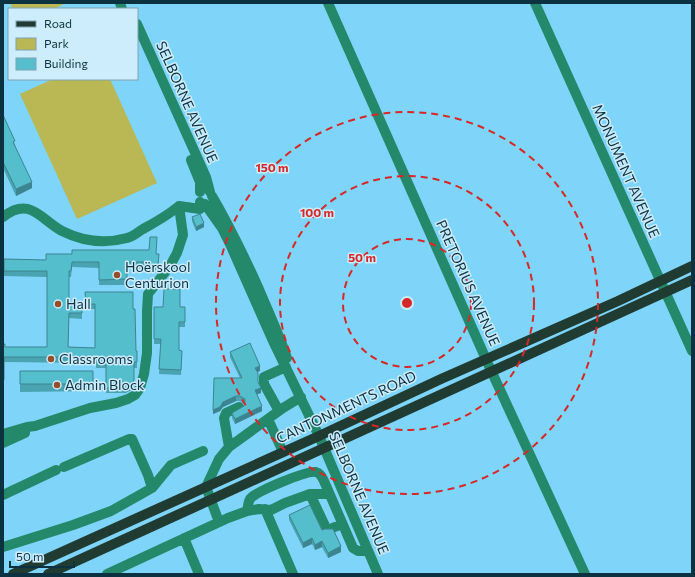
<svg xmlns="http://www.w3.org/2000/svg" width="695" height="577" font-family="Commissioner,sans-serif">
  <style>
    .green { fill: #bab855 }
    .lines { fill: none; stroke-linecap: round; stroke-linejoin: round }
    .minor { stroke: #24896a; stroke-width: 10 }
    .major { stroke: #203c32; stroke-width: 10 }
    .wall { fill: #49a3b0 }
    .shaded-wall { fill: #3c8590 }
    .building { fill: #55becd; stroke: #3c8590 }
    .ring { fill: none; stroke: #d62828; stroke-width: 2; stroke-dasharray: 7 5 }
    .poi-dot { fill: #954e27; stroke: #cdedfd; stroke-width: 1.5 }
    .labels { text-anchor: middle; stroke-width: 3; stroke-linejoin: round; paint-order: stroke }
    .street-label { font-size: 14px; fill: #0c3241; stroke: #cdedfd }
    .poi-label { font-size: 14px; fill: #0c3241; stroke: #cdedfd; text-anchor: start }
    .centre { fill: #d62828; stroke: #cdedfd; stroke-width: 2 }
    .ring-label { font-size: 12px; text-anchor: middle; font-weight: bold; fill: #d62828; stroke: #cdedfd; stroke-width: 3; stroke-linejoin: round; paint-order: stroke }
  </style>
  <rect width="100%" height="100%" fill="#7ed4f9"/>
  <path class="green" d="M10 3H66L54 9H13Z
    M53 79H110L157 183 77 219 20 94Z"/>
  <g class="lines">
    <path class="minor" d="M120 3 122 9
      M328 3 489 366 585 574
      M535 3 692 351
      M137 24 206 177 210 192
      M191 160 200 182V192
      M212 196C229 225 244 256 258 287 268 311 279 334 287 358
      M205 204 222 228 230 244 273 341 319 436 378 574
      M3 217C30 196 40 219 62 231 82 241 105 244 127 238 133 237 138 232 143 229 156 222 168 215 179 206L200 209V202
      M279 411 264 384V377L286 367
      M268 419 283 452
      M3 434 27 427 35 426 90 408 116 403 128 399 135 395 140 388 144 374 147 353V311L148 294 170 266 177 253 183 235 179 206
      M3 443 25 433
      M229 447 224 418 226 413 239 407
      M64 467 129 439H132L148 475 152 488
      M310 494 326 528 330 529 342 524
      M3 495 56 470
      M265 509 293 574
      M247 511C248 508 248 502 250 499 255 492 307 470 316 472 320 473 322 477 324 481L353 548 358 551H368
      M219 522 206 487 219 459 229 447 283 408 301 397
      M184 538 199 574
      M3 547 73 525 111 511 152 488 171 465 203 451
      M107 574 228 518 247 511 259 509 271 510 285 503 310 494H329"/>
    <path class="major" d="M13 574 319 436 441 379 618 301 692 266
      M48 574 692 280"/>
  </g>
  <path class="wall" d="M3 115 32 188 16 196 3 168Z
    M192 217 204 227 196 231 192 221Z
    M159 254 158 270H148V268H127V285H99V268L72 267 71 277H69V302L82 308V319L69 318 68 347 95 348V309H86L85 292 133 309 136 351H137V368H134V385L131 390 125 393H106V368H96V363L4 362V385H3V344L5 347H47V277L4 276V259L46 260Z
    M154 307H185V327H179V350L182 356 181 375 159 374 161 344H154Z
    M230 352 260 371 257 372 258 382 261 393 257 394 262 411 235 424 232 418V413L244 406 245 405 240 401H236L223 407 220 411 213 414 240 378 230 357Z
    M20 371H93V391L20 392Z
    M289 515 322 530 341 552 328 558 322 547 315 550 312 544 303 548 289 520Z"/>
  <path class="shaded-wall" d="M32 182V188L16 196V189Z
    M204 223V227L196 231V227Z
    M260 366V371L255 373V368Z
    M134 380V385L131 390 125 393V388Z
    M261 388V393L255 395V390Z
    M236 396V401L223 407 220 411 213 414V410L223 402Z
    M262 406V411L235 424V419Z
    M312 538V544L303 548V543Z
    M322 541V547L315 550V545Z
    M341 546V552L328 558V553Z"/>
  <path class="building" d="M3 115 15 141 13 142 32 182 16 189 3 162Z
    M200 214 204 223 196 227 192 217Z
    M150 237H157L156 254H159L158 265 148 264V262H127V279L99 280V262H72L71 271H69V302H82V313H69L68 347 95 348V304H86L85 292H133V309H135L136 351H137V362H134V380L131 385 125 388H106V362H96V357H4V380H3V344H5V347H47V271H4V259L46 260V254H72V250H149Z
    M164 289H180V307H185V322H179V350L182 351 181 370 159 369 161 339H154V307H163Z
    M250 343 260 366 255 368 258 373V382L261 388 255 390 262 406 235 419 232 413 244 406 245 403V399L240 396H236L223 402 220 407 213 410 214 378H242L230 352Z
    M20 371H93V384H20Z
    M310 505 322 530 325 529H333L341 546 328 553 322 541 315 545 312 538 303 543 289 515Z"/>
  <g class="ring">
    <circle cx="407" cy="303" r="64"/>
    <circle cx="407" cy="303" r="127"/>
    <circle cx="407" cy="303" r="191"/>
  </g>
  <g class="poi-dot">
    <circle cx="117" cy="275" r="4"/>
    <circle cx="58" cy="304" r="4"/>
    <circle cx="51" cy="359" r="4"/>
    <circle cx="57" cy="385" r="4"/>
  </g>
  <g class="labels">
    <g class="street-label">
      <text transform="translate(187 102) rotate(66)" y="5">SELBORNE AVENUE</text>
      <text transform="translate(626 171) rotate(66)" y="5">MONUMENT AVENUE</text>
      <text transform="translate(468 283) rotate(66)" y="5">PRETORIUS AVENUE</text>
      <text transform="translate(346 407) rotate(-25)" y="5">CANTONMENTS ROAD</text>
      <text transform="translate(359 493) rotate(67)" y="5">SELBORNE AVENUE</text>
    </g>
    <g class="poi-label">
      <text x="125" y="272">Hoërskool<tspan x="125" dy="16">Centurion</tspan></text>
      <text x="66" y="309">Hall</text>
      <text x="59" y="364">Classrooms</text>
      <text x="65" y="390">Admin Block</text>
    </g>
  </g>
  <circle cx="407" cy="303" r="6" class="centre"/>
  <g class="ring-label">
    <text x="272" y="172">150 m</text>
    <text x="317" y="217">100 m</text>
    <text x="362" y="262">50 m</text>
  </g>
  <rect width="695" height="577" fill="none" stroke="#0c3241" stroke-width="8"/>
  <rect x="8" y="8" width="130" height="72" fill="#cdedfd" stroke="#80a2b2"/>
  <rect x="16" y="21" width="20" height="6" fill="#203c32" stroke="#80a2b2"/>
  <text x="44" y="28" font-size="12" fill="#0c3241">Road</text>
  <rect x="16" y="38" width="20" height="12" fill="#bab855" stroke="#80a2b2"/>
  <text x="44" y="48" font-size="12" fill="#0c3241">Park</text>
  <rect x="16" y="58" width="20" height="12" fill="#55becd" stroke="#80a2b2"/>
  <text x="44" y="68" font-size="12" fill="#0c3241">Building</text>
  <path d="M10 561v6h64v-6" fill="none" stroke="#0c3241" stroke-width="2"/>
  <text x="16" y="561" font-size="12" fill="#0c3241" stroke="#cdedfd" stroke-width="3" paint-order="stroke">50 m</text>
</svg>
